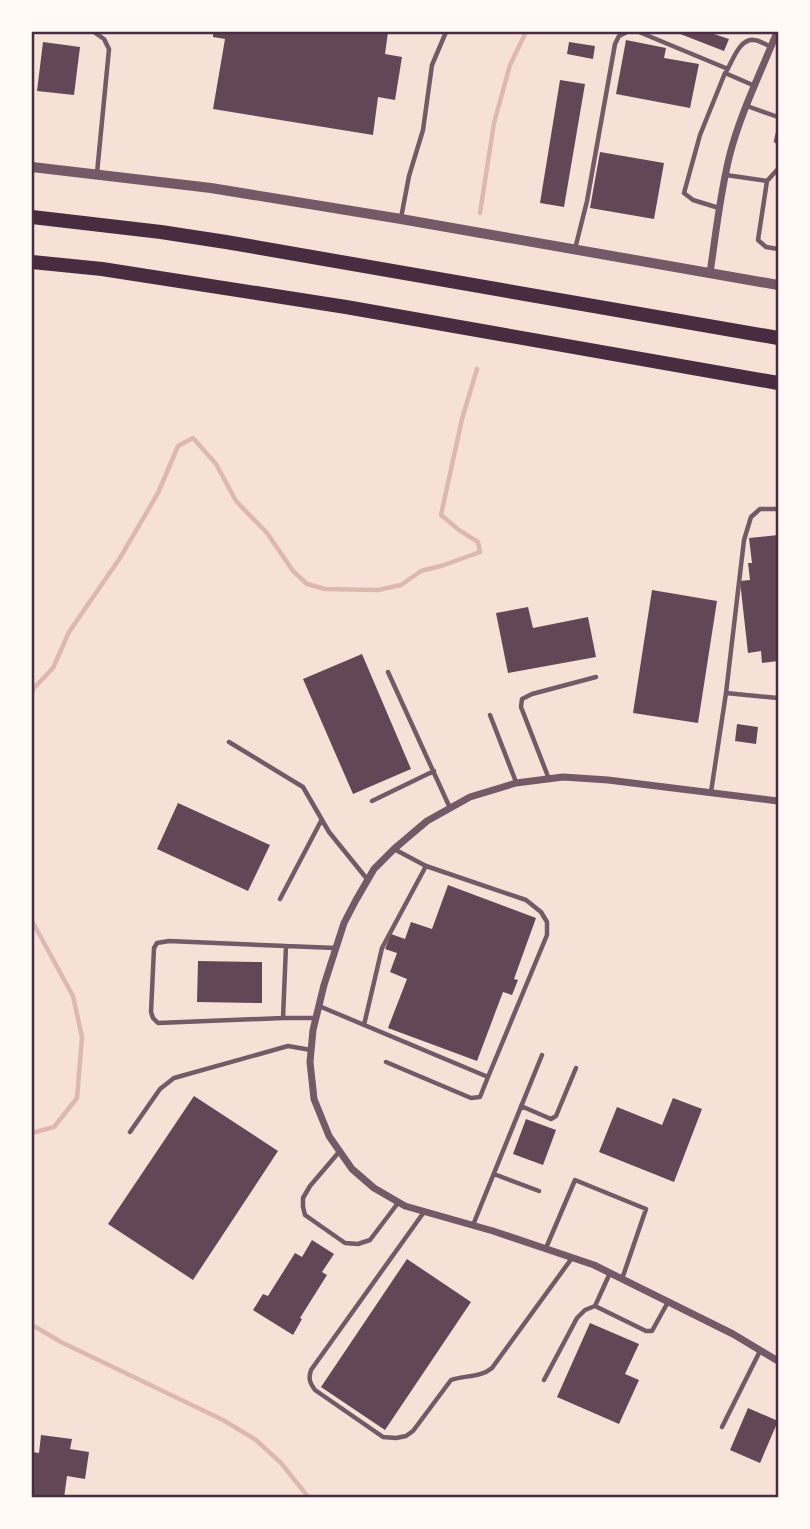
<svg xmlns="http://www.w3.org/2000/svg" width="810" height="1529" font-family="'Archivo Narrow',sans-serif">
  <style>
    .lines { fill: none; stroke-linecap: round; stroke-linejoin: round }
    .stream { stroke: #dcb8b0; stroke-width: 4.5 }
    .building { fill: #644757 }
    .service { stroke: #755966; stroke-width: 4.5 }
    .minor { stroke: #755966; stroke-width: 7 }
    .tertiary { stroke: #755966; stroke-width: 10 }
    .motorway { stroke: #4a2c40; stroke-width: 14 }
    .neatline { fill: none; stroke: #4a2c40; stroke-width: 2.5 }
  </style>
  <rect width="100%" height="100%" fill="#f7e1d7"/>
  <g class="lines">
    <path class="stream" d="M480 213 494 123 510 65 526 32
      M32 693 34 688 53 668 69 632 120 558 158 493 178 446 193 438 216 464 236 501 267 533 293 571 307 584 325 589 378 590 401 585 421 571 444 565 480 552 478 542 459 530 441 515 462 419 477 369
      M32 921 73 996 82 1037 77 1098 54 1127 32 1133
      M32 1325 61 1342 223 1420 256 1440 281 1463 309 1498"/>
  </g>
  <path class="building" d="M213 32H388L385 54 402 57 395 100 378 97 373 135 213 109 225 39 213 37Z
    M675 32H708L729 39 724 51Z
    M626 40 666 48 664 58 699 64 690 108 616 94Z
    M43 42 80 47 74 95 37 91Z
    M569 42 595 46 593 59 567 54Z
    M560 80 585 84 564 207 540 203Z
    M600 152 664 163 654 219 590 208Z
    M778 535V661L762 663 761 651 748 653 740 581 750 580 748 563H752L749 538Z
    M652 590 717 601 698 723 633 713Z
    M528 607 533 628 588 617 596 657 508 673 496 613Z
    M362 654 411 769 353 794 303 679Z
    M737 724 758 727 756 744 735 741Z
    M178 803 270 845 248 891 157 849Z
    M448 885 536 918 514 979 518 980 512 995 503 992 477 1061 388 1028 407 979 390 972 397 953 385 949 391 934 405 939 411 922 432 929Z
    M198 961 262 962V1003L197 1002Z
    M194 1096 278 1151 193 1280 108 1224Z
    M673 1098 702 1109 674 1182 599 1152 617 1107 662 1125Z
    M526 1119 556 1130 543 1165 513 1154Z
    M312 1240 334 1254 322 1272 327 1275 300 1318 302 1319 293 1335 253 1310 263 1294 268 1296 295 1253 302 1257Z
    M407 1259 471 1302 385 1430 321 1387Z
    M590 1323 639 1344 625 1374 639 1380 619 1424 557 1397Z
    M748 1408 778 1421 760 1463 730 1450Z
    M41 1435 72 1439 70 1449 89 1452 85 1479 67 1476 64 1498H32V1452L39 1453Z"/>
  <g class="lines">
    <path class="service" d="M94 32 104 39 109 49 97 173
      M639 32 728 69
      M727 70C733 60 740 38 754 40 759 40 766 45 771 47
      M747 106 778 117
      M778 133 776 141 778 142
      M778 171 777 170 767 181 758 240 766 247 778 249
      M726 175 767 181
      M719 208 693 200 684 193 700 135 725 73 755 86
      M401 218 409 176 423 130 432 65 446 32
      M575 249 587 201 615 44 619 36 627 32
      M388 672 450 808
      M726 693 744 540 751 517 760 509H778
      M490 715 516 782
      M229 742 303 787 329 832 367 879
      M549 779 521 707 522 699 532 694 596 677
      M711 792 726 693 778 698
      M372 801 434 771
      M280 899 321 821
      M319 1006 488 1077 547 935V922L541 912 526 900 426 866 394 849
      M283 1018 158 1023 153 1018 151 1012 154 948 157 943 169 941 286 946
      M316 1018H283L286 946 336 948
      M364 1025 382 948 426 866
      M386 1062 471 1098 480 1097 488 1077
      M521 1106 551 1119 556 1116 576 1068
      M130 1132 160 1089 174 1078 288 1046 311 1050
      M339 1152 310 1186 303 1198V1207L305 1215 345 1243 358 1244 370 1240 398 1203
      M494 1174 539 1191
      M424 1212 311 1370C308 1379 310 1383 315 1390L383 1437 396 1438 406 1436 413 1431 451 1380C465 1375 480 1378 492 1368L572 1258
      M473 1225 542 1055
      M546 1248 575 1180 646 1209 622 1279
      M595 1306 610 1273
      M544 1380 577 1318 585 1310 595 1306 646 1331H652L668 1302
      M722 1427 760 1351"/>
    <path class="minor" d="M710 273C716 233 720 193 730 154 741 112 761 72 777 32
      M778 801 608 780 563 777 516 783 470 797 427 821 394 849 374 869 356 900 344 923 324 985 313 1030 310 1062 314 1099 329 1136 352 1169 374 1188 405 1206 493 1231 594 1265 733 1334 778 1361"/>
    <path class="tertiary" d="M32 167 211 188 401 219 778 285"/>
    <path class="motorway" d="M32 217 161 232 226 242 778 338
      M32 262 102 269 346 307 778 383"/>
  </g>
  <rect width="810" height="1529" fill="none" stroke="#fffaf5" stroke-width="66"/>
  <rect x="33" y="33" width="744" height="1463" class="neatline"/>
</svg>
